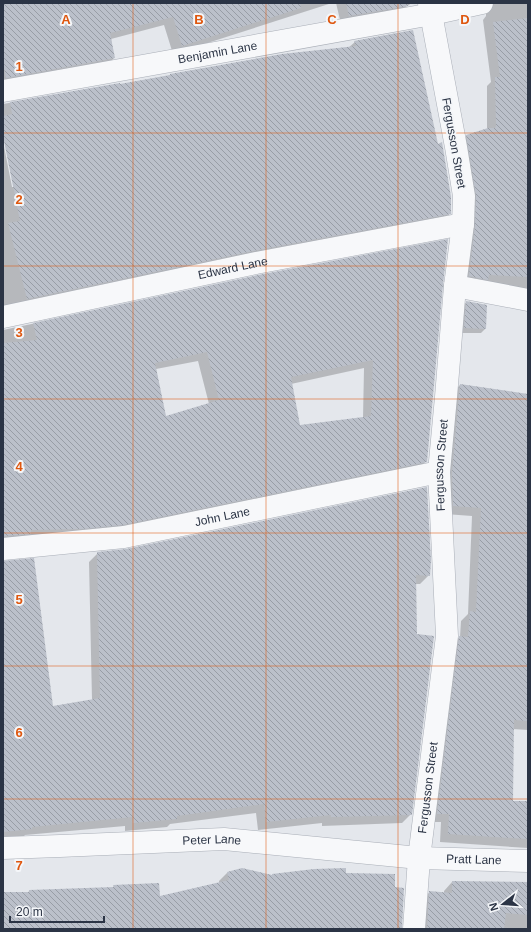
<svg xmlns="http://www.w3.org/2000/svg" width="531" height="932" font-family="Arial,sans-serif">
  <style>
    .shadow { fill: #0003; fill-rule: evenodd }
    .building { fill: url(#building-back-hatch); fill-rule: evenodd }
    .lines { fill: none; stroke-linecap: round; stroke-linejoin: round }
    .minor-casing { stroke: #a9aeb7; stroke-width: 23 }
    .minor { stroke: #f7f8fa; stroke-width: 22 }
    .grid { fill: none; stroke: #df570f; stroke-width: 1; stroke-opacity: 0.55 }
    .labels { text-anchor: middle; stroke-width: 4; stroke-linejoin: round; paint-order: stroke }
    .street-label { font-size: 12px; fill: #2b3445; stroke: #f4f6f9 }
    .grid-label { font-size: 13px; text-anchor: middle; font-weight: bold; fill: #df570f; stroke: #f4f6f9; stroke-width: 4; stroke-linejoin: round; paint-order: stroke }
  </style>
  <defs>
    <pattern id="building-back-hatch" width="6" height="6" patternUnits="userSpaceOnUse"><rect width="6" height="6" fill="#bbc0ca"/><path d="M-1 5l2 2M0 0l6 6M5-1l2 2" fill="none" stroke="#989da6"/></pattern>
  </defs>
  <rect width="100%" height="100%" fill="#e4e7ec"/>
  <path class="shadow" d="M3 3H332L173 54 164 25 111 39 114 58 105 67 3 85Z
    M336 3H411L409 5 407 6 398 14 341 24Z
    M482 3H528V300L461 284 458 145 467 136 487 130V86L491 82 483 20 486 16V9Z
    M355 42 450 213 441 222 3 311V141L12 187H14L3 131V104L119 84V85L168 76 170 75 348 48Z
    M259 276 442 285 426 461 418 470 113 533 3 544V330ZM198 361 209 404 165 417 156 369ZM364 368 363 418 299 426 291 384Z
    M467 302 485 329 481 333H460L462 306Z
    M460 385 528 395V730L513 729 512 802H528V848L440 842 441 822H429L451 646 460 637 461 621 468 614 472 516 445 514 451 394Z
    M98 553 429 575 420 584H415L411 814 402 823 322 826V823L258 830 256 813 170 824 167 827 125 831V826L25 835 22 838 3 839V562L52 707 92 700 89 562Z
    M227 873 272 875 345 874 394 888 401 929H3V893H28L29 891 112 888 114 886 159 897 219 883V881Z
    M452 882 528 883V929H419L421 900 430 892 444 893V891Z"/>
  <path class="building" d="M3 3H300L301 8 182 46 173 17 110 33 115 58 6 78 3 62Z
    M346 3H407L408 6 349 16Z
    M528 18V277L489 275 488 280 469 276 475 226 476 196 466 135 488 128H495L496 126 495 77H500L493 22Z
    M413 30 438 144 442 142 451 197V214L253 251 27 299 8 223 20 221 3 136V116L12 114 10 102 120 83V84L170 75V74L282 54 356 46 354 41Z
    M448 239 443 285 427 462 122 525 82 529 31 530V534L3 536V343L37 340 33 323 258 275ZM207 352 219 400 166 416 155 363ZM373 360 371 416 300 425 291 377Z
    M466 301 487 305 486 329 464 328Z
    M460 384 528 394V721L514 720 513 801H528V839L448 834 449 814H437L459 636 468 637 470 611 476 612 481 508 453 506 452 472Z
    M427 487 431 560 430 576 416 575 417 634 434 636 412 815 331 817V815L266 822 264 804 177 816V819L133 823V817L32 827V829L3 832V561L34 558 53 706 100 698 97 552 126 549Z
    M242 868 272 875V874L314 869 346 868V873L395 874V887L404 888 402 929H3V892H29V890L114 887 113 885 159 883 160 896 229 880 227 872Z
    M452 881 528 882V915L506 913 504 929H427L429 891 452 893Z"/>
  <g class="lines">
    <defs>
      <g id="minor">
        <path id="s1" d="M3 91 432 14 482 3"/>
        <path d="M455 286 528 300"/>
        <path id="s2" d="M3 317 256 263 463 224"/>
        <path id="s3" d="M3 549 124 537 439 472"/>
        <path id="s4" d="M3 848 60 846 224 839 419 858 528 861"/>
        <path id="s5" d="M414 929 419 858 447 636 439 472 446 397 455 286 463 224 464 196 456 147 429 3"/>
      </g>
    </defs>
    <use href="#minor" class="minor-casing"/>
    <use href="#minor" class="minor"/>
  </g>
  <path class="grid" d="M133 3V929M266 3V929M398 3V929M3 133H528M3 266H528M3 399H528M3 533H528M3 666H528M3 799H528"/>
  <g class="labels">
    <g class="street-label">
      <text dy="4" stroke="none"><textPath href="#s1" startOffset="218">Benjamin Lane</textPath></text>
      <text transform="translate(454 143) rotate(80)" y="4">Fergusson Street</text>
      <text dy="4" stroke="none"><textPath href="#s2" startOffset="235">Edward Lane</textPath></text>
      <text dy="4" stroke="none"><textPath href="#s5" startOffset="466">Fergusson Street</textPath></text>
      <text dy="4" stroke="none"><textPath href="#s3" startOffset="222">John Lane</textPath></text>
      <text dy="4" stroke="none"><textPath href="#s5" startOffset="142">Fergusson Street</textPath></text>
      <text dy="4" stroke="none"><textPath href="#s4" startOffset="209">Peter Lane</textPath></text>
      <text dy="4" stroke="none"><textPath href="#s4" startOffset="472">Pratt Lane</textPath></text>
    </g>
  </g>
  <g class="grid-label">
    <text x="66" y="24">A</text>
    <text x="199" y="24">B</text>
    <text x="332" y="24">C</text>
    <text x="465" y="24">D</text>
    <text x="19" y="71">1</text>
    <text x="19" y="204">2</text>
    <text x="19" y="337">3</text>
    <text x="19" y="471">4</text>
    <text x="19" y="604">5</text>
    <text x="19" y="737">6</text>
    <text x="19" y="870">7</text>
  </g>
  <rect width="531" height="932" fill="none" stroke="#2b3445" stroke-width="8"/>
  <g transform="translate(503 904) rotate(253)" stroke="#f4f6f9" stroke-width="3" paint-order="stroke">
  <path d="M0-3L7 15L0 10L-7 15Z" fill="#2b3445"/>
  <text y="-6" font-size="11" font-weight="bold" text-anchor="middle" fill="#2b3445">N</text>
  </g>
  <path d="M10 916v6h94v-6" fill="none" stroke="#2b3445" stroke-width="2"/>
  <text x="16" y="916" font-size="12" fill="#2b3445" stroke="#f4f6f9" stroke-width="3" paint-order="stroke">20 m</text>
</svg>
